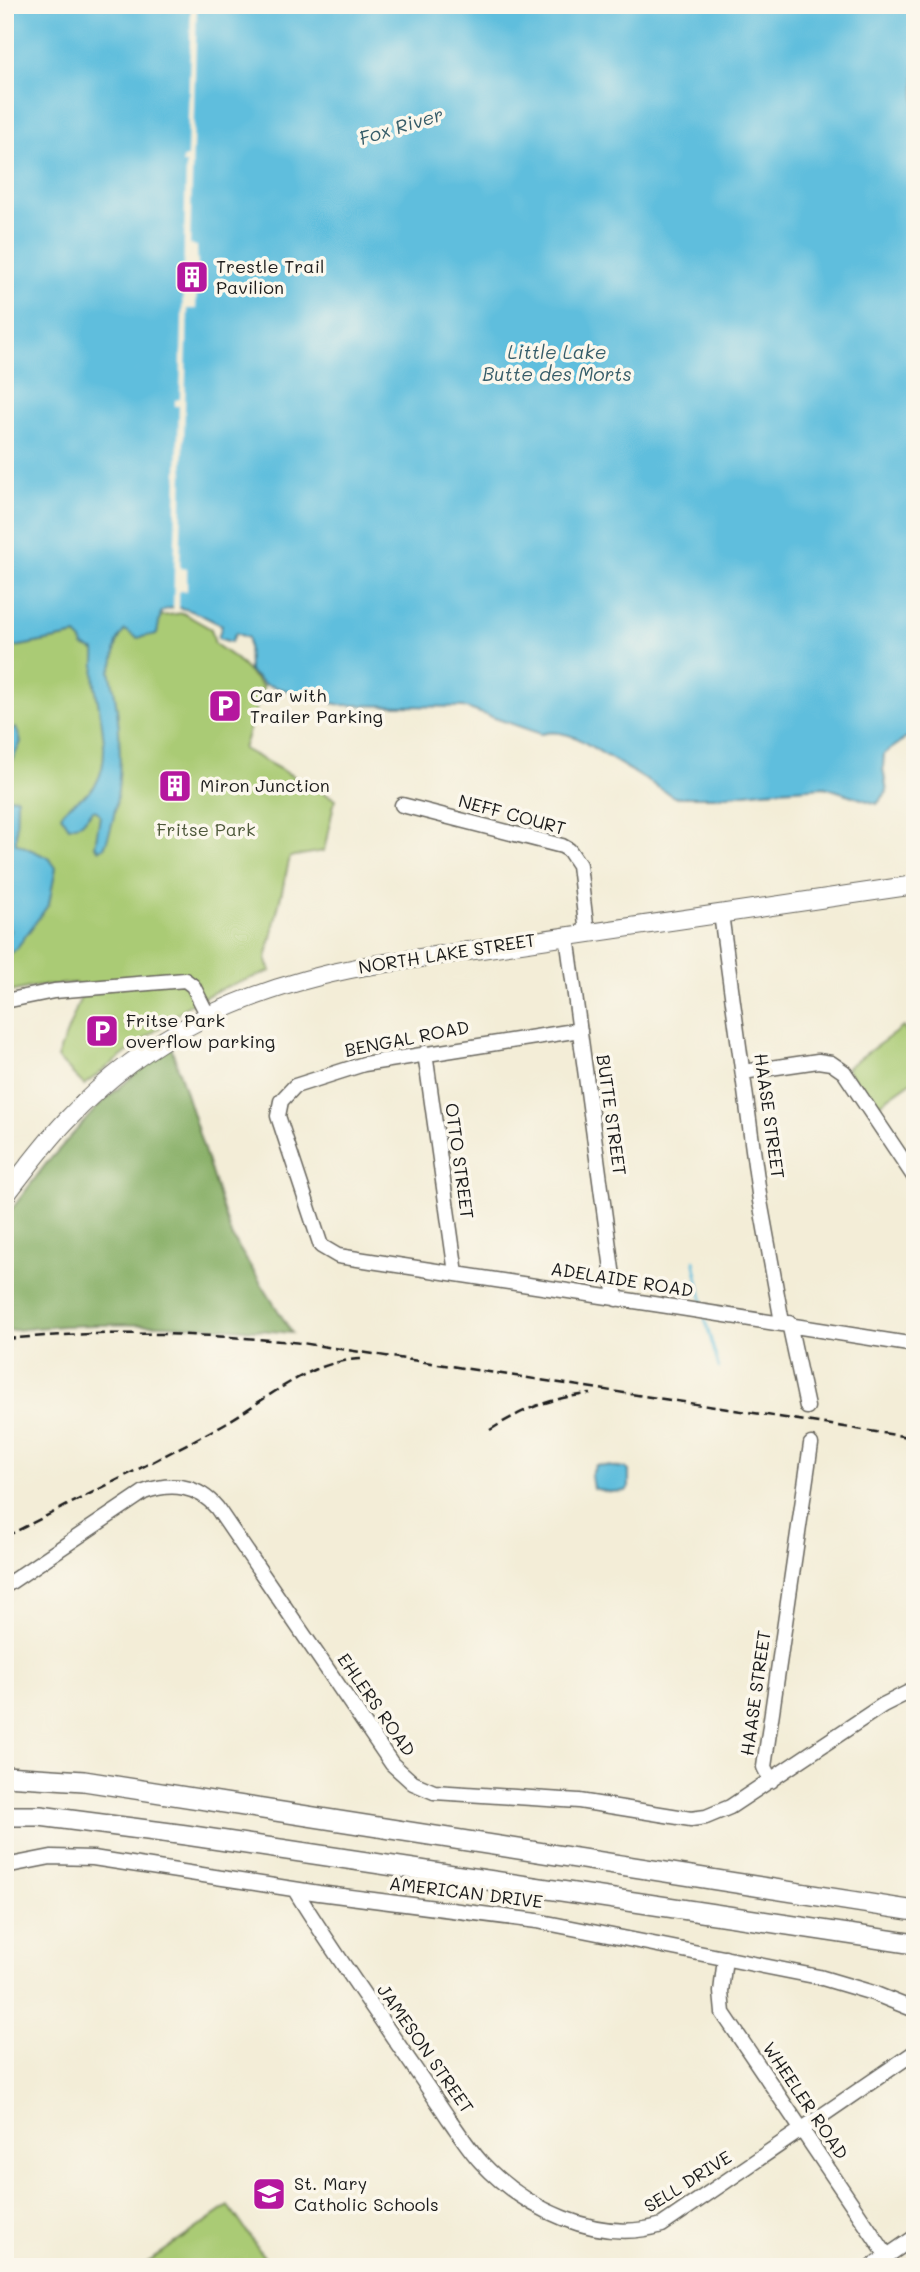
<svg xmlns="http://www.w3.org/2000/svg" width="920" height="2272" font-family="Mali,sans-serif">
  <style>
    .green { fill: #aacb74; stroke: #637448; stroke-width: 2 }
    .forest { fill: #87af66; stroke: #526641; stroke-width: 2 }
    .water { fill: #5fbedd; stroke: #3e6d7c; stroke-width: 2 }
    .pier { fill: #f3edd7 }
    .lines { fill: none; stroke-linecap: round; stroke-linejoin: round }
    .stream { stroke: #5fbedd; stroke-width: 2.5 }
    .minor-casing { stroke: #67655d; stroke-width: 17 }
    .major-casing { stroke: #67655d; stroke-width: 20 }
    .highway-casing { stroke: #67655d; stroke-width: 22 }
    .minor { stroke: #fff; stroke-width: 14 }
    .major { stroke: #fff; stroke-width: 18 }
    .highway { stroke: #fff; stroke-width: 19 }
    .rail { stroke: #1c1c1c; stroke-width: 2.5; stroke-dasharray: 10 5; stroke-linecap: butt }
    .labels { text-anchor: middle; stroke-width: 7; stroke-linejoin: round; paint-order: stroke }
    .poi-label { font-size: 18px; fill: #1c1c1c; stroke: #fbf7ec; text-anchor: start }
    .street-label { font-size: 18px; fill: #1c1c1c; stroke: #fbf7ec }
    .park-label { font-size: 18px; fill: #4e593b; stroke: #fbf7ec }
    .water-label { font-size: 19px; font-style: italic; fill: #375d69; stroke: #fbf7ec }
  </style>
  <rect width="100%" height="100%" fill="#fbf7ec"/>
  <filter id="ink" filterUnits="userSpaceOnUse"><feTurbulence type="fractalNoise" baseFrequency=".0143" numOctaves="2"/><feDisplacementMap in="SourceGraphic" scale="14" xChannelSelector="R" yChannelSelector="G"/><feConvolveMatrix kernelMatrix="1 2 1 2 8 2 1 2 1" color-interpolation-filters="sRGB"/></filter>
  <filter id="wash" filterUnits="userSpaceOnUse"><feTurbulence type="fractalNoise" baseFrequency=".00686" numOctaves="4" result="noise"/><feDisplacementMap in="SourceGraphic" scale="28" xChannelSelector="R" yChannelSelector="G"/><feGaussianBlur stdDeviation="1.57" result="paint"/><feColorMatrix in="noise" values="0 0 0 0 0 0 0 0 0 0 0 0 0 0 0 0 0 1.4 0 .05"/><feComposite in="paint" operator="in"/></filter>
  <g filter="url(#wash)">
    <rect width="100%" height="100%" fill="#f3edd7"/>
    <path class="green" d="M183 613 211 629 215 644 236 659 263 687 243 749 335 799 324 851 290 857 266 959 271 971 218 990 189 1005 84 1085 57 1058 84 989 75 983 33 987 5 993V649L77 635 124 621Z
      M903 1027 915 1042V1079L874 1108 846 1068Z
      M229 2206 271 2267H141Z"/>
    <path class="forest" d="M171 1046 231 1235 292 1333C197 1324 100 1320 5 1331V1218L46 1164 99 1105 162 1051Z"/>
    <path class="water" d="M5 5H915V732L884 754 883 768 887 792 877 804 825 787 762 791 713 797H674L577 738C564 733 555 731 541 734L463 707 340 705 264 684 249 671 248 638 236 633 231 642 218 638 222 625C203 617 180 600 161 612L157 634 137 638 125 630C109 649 119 658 110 671 123 723 125 798 104 848L99 850 95 846 100 816 97 811 93 810 82 823 69 827 61 815C67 802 89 798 97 782 112 754 99 713 95 685 93 673 96 662 95 651L83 646 82 641 76 635 5 649Z
      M16 727 21 742 11 763 5 764V733Z
      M5 797 17 798 16 843 49 858 56 868 49 904 16 949 5 957V937L10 932 5 919Z
      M596 1465 625 1468 629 1471V1487L626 1491 608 1492 593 1488 591 1476Z"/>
    <path class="pier" d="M191 5H197L190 245 197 246 198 267 196 309H188L180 568 187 569V591H179V610H173L179 406H175V400L180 399 186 164H182L183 158 187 157Z"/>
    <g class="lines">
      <path class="stream" d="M694 1260 703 1303
        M705 1319 719 1368"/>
    </g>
  </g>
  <g filter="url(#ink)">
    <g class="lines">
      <defs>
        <path id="minor" d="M402 805 562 846 569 850 579 865 587 933
          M721 914 760 1201 782 1322
          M567 936 616 1299
          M5 1001 54 991 185 980 193 986 208 1016
          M580 1030 364 1064 295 1086 281 1101 278 1116 321 1246 338 1256C530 1285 723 1314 915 1345
          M425 1053 456 1273
          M743 1072 818 1061 831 1063 844 1072 915 1178
          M789 1323 807 1407
          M5 1586 144 1492C171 1482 198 1485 217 1508L392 1764 413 1783 434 1792 579 1801 691 1819 706 1817 730 1807 883 1705 915 1689
          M771 1781 764 1767 811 1444
          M5 1866 51 1857 93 1858 319 1893 537 1921 819 1977 873 1993 915 2010
          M295 1890C326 1941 361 1990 395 2040 413 2066 431 2092 449 2119 459 2133 469 2149 481 2162 524 2208 598 2245 662 2225L915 2052
          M725 1958 721 1992 723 2013 887 2256
          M871 2267 915 2237"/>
        <path id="major" d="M5 1196C25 1170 44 1144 66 1121 149 1032 248 988 366 966L915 885"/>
        <path id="highway" d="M5 1776 84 1781 915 1911
          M5 1816H40L186 1835 915 1944"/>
      </defs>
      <use href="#minor" class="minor-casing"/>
      <use href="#major" class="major-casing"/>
      <use href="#highway" class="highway-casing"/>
      <use href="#minor" class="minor"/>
      <use href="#major" class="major"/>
      <use href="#highway" class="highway"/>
      <path class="rail" d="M5 1339C105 1330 202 1333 302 1343L915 1438
        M490 1430C523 1409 552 1397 591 1394
        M5 1537C75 1501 146 1466 215 1429 264 1403 306 1360 363 1359"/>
    </g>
  </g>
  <defs>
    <symbol id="building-square" viewBox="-11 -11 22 22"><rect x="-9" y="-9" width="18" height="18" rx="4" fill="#b5179e" stroke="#fbf7ec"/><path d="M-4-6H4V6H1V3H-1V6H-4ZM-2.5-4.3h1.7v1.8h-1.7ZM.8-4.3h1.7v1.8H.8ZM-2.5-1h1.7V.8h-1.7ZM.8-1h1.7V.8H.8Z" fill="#fff"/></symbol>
    <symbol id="parking-square" viewBox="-11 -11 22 22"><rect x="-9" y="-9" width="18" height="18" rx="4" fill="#b5179e" stroke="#fbf7ec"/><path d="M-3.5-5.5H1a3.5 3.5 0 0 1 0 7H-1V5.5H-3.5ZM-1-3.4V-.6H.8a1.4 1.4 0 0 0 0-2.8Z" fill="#fff"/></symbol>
    <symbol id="school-square" viewBox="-11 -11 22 22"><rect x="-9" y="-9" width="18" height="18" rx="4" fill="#b5179e" stroke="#fbf7ec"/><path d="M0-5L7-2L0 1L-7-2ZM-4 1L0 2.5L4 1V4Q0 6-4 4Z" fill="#fff"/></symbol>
  </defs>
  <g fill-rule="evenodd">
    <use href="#building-square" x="173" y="258" width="38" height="38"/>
    <use href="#parking-square" x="206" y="687" width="38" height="38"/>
    <use href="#building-square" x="156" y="767" width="38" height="38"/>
    <use href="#parking-square" x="83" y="1012" width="38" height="38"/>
    <use href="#school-square" x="250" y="2175" width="38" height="38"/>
  </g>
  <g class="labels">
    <g class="poi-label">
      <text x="216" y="273">Trestle Trail<tspan x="216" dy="21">Pavilion</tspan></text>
      <text x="250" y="702">Car with<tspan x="250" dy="21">Trailer Parking</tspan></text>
      <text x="200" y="792">Miron Junction</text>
      <text x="126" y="1027">Fritse Park<tspan x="126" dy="21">overflow parking</tspan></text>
      <text x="294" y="2190">St. Mary<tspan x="294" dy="21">Catholic Schools</tspan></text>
    </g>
    <g class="street-label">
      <text transform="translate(512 815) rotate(15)" y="6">NEFF COURT</text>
      <text transform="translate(447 954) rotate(-9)" y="6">NORTH LAKE STREET</text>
      <text transform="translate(407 1039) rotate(-11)" y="6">BENGAL ROAD</text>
      <text transform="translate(611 1115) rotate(82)" y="6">BUTTE STREET</text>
      <text transform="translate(769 1116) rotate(82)" y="6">HAASE STREET</text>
      <text transform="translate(459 1161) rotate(82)" y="6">OTTO STREET</text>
      <text transform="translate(622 1280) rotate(9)" y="6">ADELAIDE ROAD</text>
      <text transform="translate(756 1693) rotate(-82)" y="6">HAASE STREET</text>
      <text transform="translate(376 1705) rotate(55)" y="6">EHLERS ROAD</text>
      <text transform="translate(466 1893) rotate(7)" y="6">AMERICAN DRIVE</text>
      <text transform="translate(425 2049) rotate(55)" y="6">JAMESON STREET</text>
      <text transform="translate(805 2101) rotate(56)" y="6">WHEELER ROAD</text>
      <text transform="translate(688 2182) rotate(-32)" y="6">SELL DRIVE</text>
    </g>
    <g class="park-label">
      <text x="206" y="836">Fritse Park</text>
    </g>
    <g class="water-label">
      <text transform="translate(401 126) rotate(-17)" y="7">Fox River</text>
      <text x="557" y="359">Little Lake<tspan x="557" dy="22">Butte des Morts</tspan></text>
    </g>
  </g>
  <rect width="920" height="2272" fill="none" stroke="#fbf7ec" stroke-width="28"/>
</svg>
